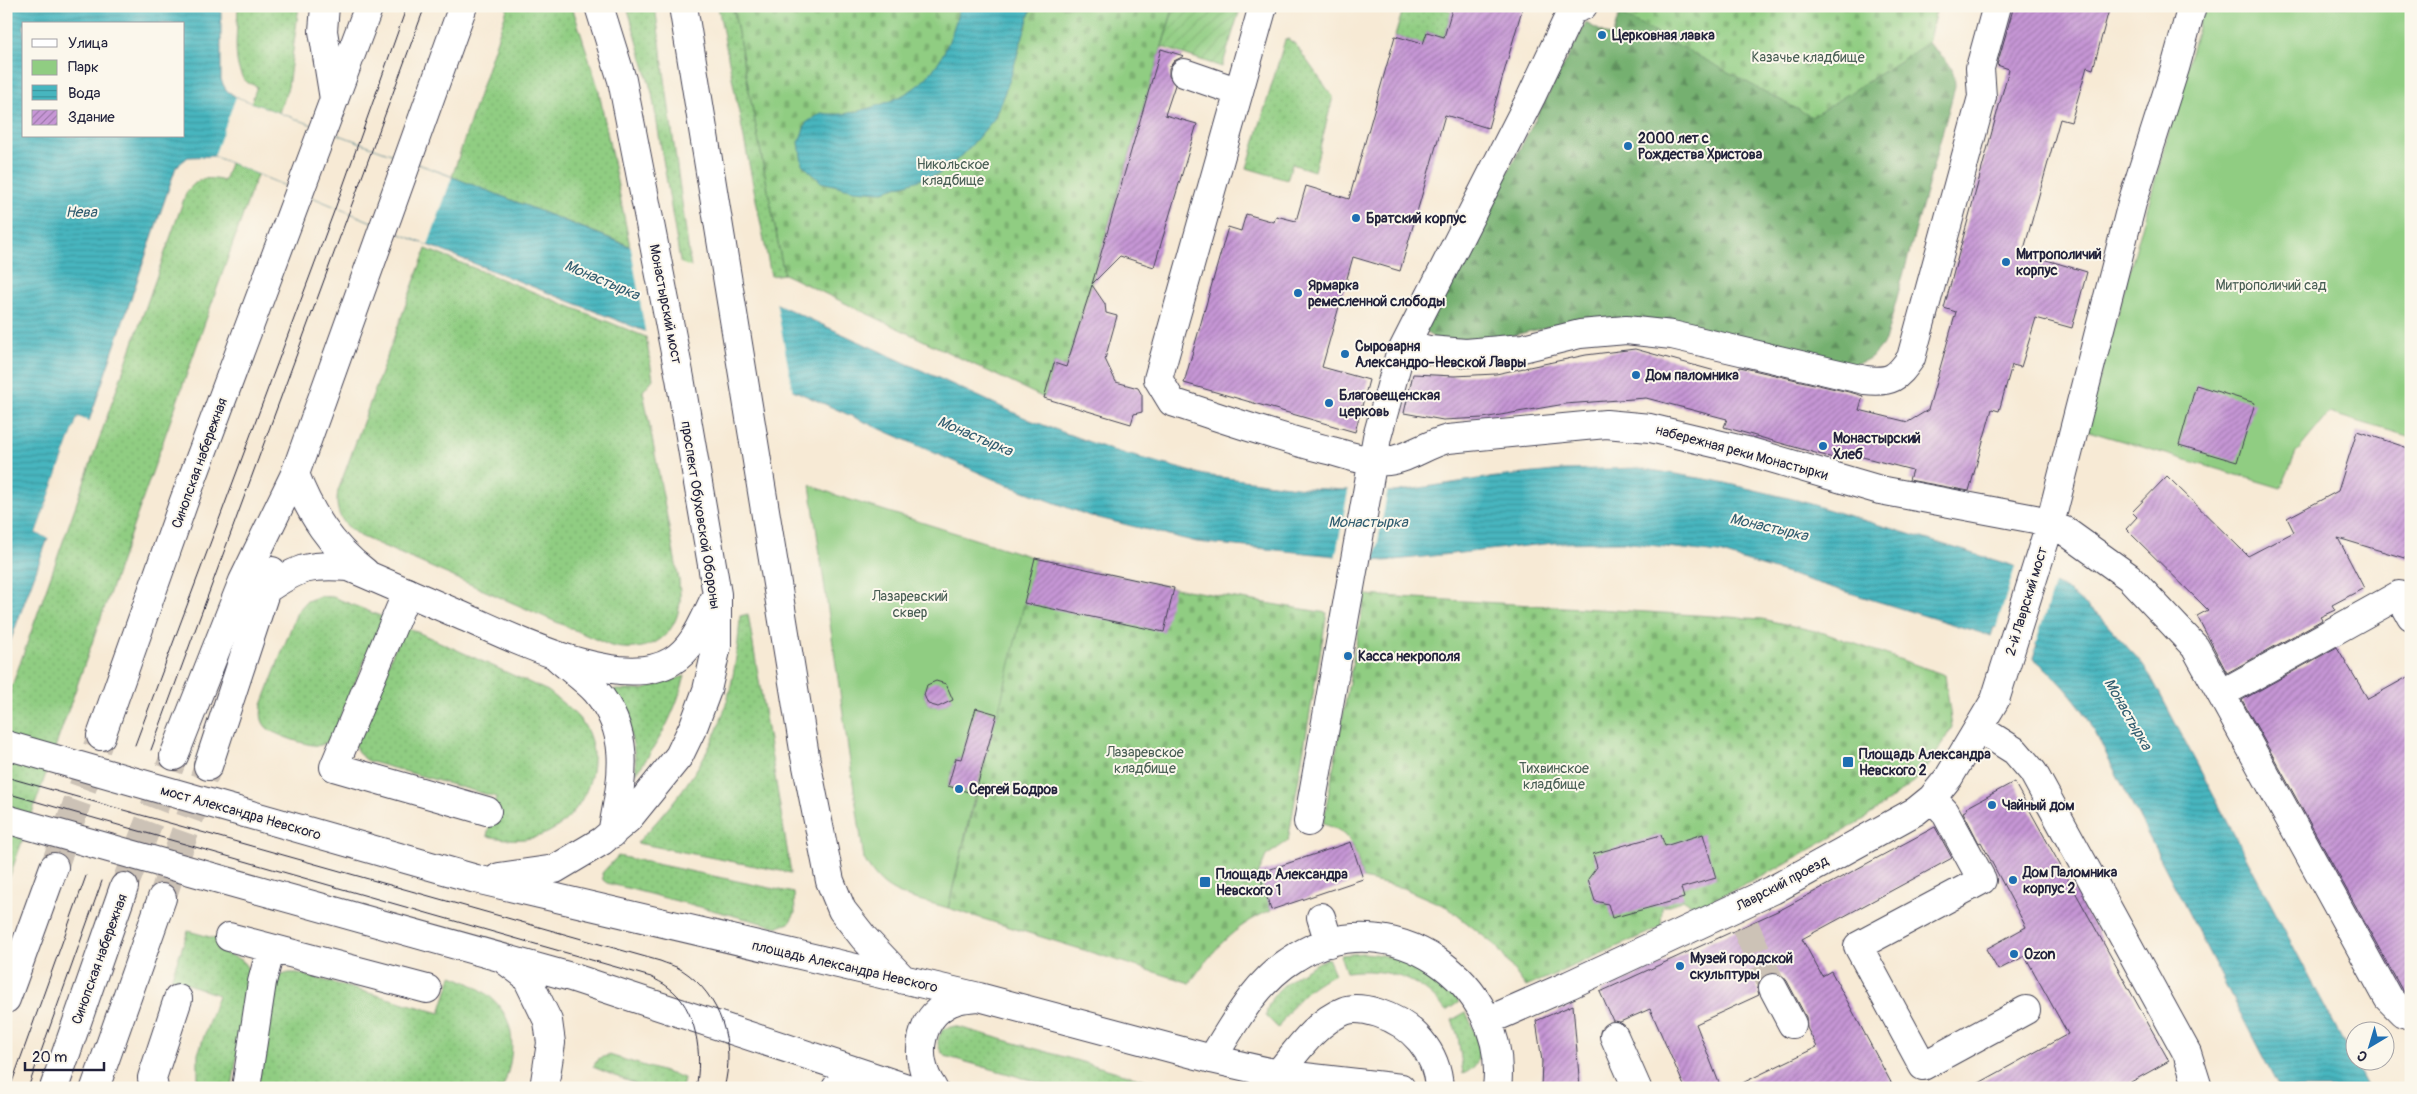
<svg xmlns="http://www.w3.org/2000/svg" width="2417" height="1094" font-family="Pangolin,sans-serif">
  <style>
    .grass { fill: url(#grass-dots); stroke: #59785e }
    .forest { fill: url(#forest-firs); stroke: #4b6956 }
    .cemetery { fill: url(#cemetery-stones); stroke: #59785e }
    .park { fill: #90cd82; stroke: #59785e; fill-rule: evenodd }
    .garden { fill: url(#garden-furrows); stroke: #59785e }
    .water { fill: url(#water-rules); stroke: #346c7d; fill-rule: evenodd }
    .pier { fill: #f7ead5 }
    .building { fill: url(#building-hatch) }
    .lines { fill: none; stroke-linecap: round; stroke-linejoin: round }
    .minor-tunnel { stroke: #ccc2b6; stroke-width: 28; stroke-dasharray: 28 14; stroke-linecap: butt }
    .major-tunnel { stroke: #ccc2b6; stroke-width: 28; stroke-dasharray: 28 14; stroke-linecap: butt }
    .minor-casing { stroke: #424052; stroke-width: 30 }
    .major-casing { stroke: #424052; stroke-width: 30 }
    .minor { stroke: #fff; stroke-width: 28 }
    .major { stroke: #fff; stroke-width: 28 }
    .tram { stroke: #22223b; stroke-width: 1 }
    .major-bridge-casing { stroke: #424052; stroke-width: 30; stroke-linecap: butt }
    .major-bridge { stroke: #fff; stroke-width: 28 }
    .poi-dot { fill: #1f6fb2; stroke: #fbf7ec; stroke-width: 2 }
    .labels { text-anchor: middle; stroke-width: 4; stroke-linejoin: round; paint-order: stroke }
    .poi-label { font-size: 14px; font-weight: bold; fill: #22223b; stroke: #fbf7ec; text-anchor: start }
    .park-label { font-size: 14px; fill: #485e54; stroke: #fbf7ec }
    .street-label { font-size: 14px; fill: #22223b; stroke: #fbf7ec }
    .water-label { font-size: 15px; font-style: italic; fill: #315d70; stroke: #fbf7ec }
  </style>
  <defs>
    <pattern id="grass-dots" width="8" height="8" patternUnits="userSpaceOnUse" patternTransform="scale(1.25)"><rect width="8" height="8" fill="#90cd82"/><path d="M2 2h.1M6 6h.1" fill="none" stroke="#7cb071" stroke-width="1.8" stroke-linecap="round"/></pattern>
    <pattern id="forest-firs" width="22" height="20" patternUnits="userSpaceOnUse" patternTransform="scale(1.25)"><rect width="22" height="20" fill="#74b070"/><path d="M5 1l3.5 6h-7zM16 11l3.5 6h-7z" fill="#5f8f5d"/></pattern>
    <pattern id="cemetery-stones" width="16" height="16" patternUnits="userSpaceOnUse" patternTransform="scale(1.25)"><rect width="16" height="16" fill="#90cd82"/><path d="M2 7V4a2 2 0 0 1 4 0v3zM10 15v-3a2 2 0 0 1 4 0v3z" fill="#7cb071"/></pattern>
    <pattern id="garden-furrows" width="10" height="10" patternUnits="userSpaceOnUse" patternTransform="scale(1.25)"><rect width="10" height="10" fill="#90cd82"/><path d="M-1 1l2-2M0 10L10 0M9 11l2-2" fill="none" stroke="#7cb071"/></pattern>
    <pattern id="water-rules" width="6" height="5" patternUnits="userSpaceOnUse" patternTransform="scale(1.25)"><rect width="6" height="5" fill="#47b6bf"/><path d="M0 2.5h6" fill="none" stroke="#3b949c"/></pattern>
    <pattern id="building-hatch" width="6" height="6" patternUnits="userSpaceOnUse" patternTransform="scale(1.25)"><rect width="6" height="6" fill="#c696d5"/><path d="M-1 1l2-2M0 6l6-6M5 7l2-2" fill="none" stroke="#a07aae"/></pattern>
  </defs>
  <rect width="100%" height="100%" fill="#fbf7ec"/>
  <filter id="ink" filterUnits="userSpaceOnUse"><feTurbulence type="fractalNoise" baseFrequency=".02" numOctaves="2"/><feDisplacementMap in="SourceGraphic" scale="10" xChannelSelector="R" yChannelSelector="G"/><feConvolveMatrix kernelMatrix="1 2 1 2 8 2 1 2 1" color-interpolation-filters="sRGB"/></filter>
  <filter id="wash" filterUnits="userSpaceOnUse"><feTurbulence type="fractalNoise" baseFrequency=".0096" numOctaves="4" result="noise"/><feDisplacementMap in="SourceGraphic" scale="20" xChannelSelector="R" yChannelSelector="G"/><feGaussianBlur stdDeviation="1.12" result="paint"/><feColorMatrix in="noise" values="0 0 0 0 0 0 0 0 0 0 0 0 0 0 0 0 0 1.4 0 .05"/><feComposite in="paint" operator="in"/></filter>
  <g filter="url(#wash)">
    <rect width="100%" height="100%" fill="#f7ead5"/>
    <path class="grass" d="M238 6H299L288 87 6 887V703L186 193C197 178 206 176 224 181L257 86C254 85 249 84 247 82 230 70 238 25 238 6Z
      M508 6H572L598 87 630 246 452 177Z
      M627 6H655L694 290 685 291 652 93Z
      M718 6H733L784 274 771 276Z
      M1404 6H1435L1452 11 1444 37 1427 32 1423 44 1395 36Z
      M1288 39 1295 44 1333 97 1314 171 1292 164 1287 180 1247 168 1285 40Z
      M426 249 646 337 653 379 643 391 679 580C679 587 681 596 680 603 675 641 645 654 611 646L360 536C342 524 334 513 338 491Z
      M320 596 333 597 383 617 334 732C331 737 327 744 321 745 312 748 272 734 266 727 260 720 261 713 262 705L297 612 307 601Z
      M748 614 791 873 637 843C707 769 734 718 740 616Z
      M404 626 548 691C560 701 573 710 582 722 608 759 585 815 547 833 527 842 507 840 487 836L496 797 368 761 359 754 355 746Z
      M685 676C674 716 660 740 636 774 636 742 626 718 613 690H642Z
      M618 856 794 893 795 913 789 923 778 927 607 883 603 880 602 873Z
      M188 931 221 940 217 950 242 960 250 972 232 1088H205L198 1080V1054L218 995 171 978Z
      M1363 953C1402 956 1437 968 1459 1002L1446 1011C1422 978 1385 967 1346 972L1340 955Z
      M1328 958 1335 974C1308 985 1293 1003 1278 1028L1266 1016C1268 988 1305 969 1328 958Z
      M289 973H298L440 1013 452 976C508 996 523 1030 504 1085L502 1088H257L276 979 282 975Z
      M1466 1012C1475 1032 1491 1063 1463 1074L1458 1036 1452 1020Z
      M955 1026 1174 1088H1059L945 1056C936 1047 936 1040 943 1029Z
      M609 1055 684 1078 682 1088H645L593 1067 598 1059Z"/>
    <path class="forest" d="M1622 6H1937L1928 43C1944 58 1955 64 1955 87L1885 341C1873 359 1864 364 1842 365L1611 319 1563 323 1503 338 1440 342 1422 330 1428 323 1586 23 1612 37Z"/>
    <path class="cemetery" d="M733 6H1174L1066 367 1054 363 1044 398 784 274Z
      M1622 6H1937L1928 43 1812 117 1620 14Z
      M1035 558 1174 588 1327 613 1288 841 1266 856 1259 873 1271 910C1232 927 1214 949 1190 983L948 908Z
      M1365 595 1762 619 1824 633 1945 675 1952 727 1930 764 1915 781 1863 820 1765 875 1697 907 1684 900 1662 907 1661 927 1526 987 1496 946 1447 907 1403 888 1363 879C1354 850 1356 833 1323 824Z"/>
    <path class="park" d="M2204 6H2411V437L2329 413 2296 453 2281 488 2085 430Z
      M810 485 844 498 1035 558 998 714 976 708 963 752 985 759 983 765 956 758 948 786 975 794 948 908C909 896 885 898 864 859ZM927 685 947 703 938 707 928 704 924 695Z"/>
    <path class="garden" d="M1174 6H1241L1222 67 1162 47Z"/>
    <path class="water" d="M6 6H221V80L226 90 236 97 445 174 777 304 1030 420 1111 450 1204 475 1304 488 1394 492 1478 479 1563 470 1639 468 1717 481 1797 500 2011 565 2065 589 2100 617 2139 660 2151 677 2368 1088H2279L2086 715C2071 693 2054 674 2033 658L2037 645 1994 627 1991 636 1719 553 1623 542 1554 543 1385 561 1197 542 1087 515 1000 482 793 390 420 242 214 156 188 157 176 167 89 421 78 417 36 533 48 538 6 653ZM24 24H184V136H24Z
      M960 6H1032L1010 79 994 119 963 155 939 174 880 192 854 190 821 182 802 164 799 142 806 123 821 113C841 116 853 113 873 107 929 91 946 60 960 6Z"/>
    <path class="pier" d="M236 97 452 177 428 245 214 156Z
      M630 243 776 301 793 393 646 336Z
      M78 417 89 421V423L79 420 39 532 48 535V538L36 533Z
      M1349 487 1388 489 1374 562 1335 559Z
      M2016 564 2055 581 2031 659 2034 647 1996 630 1993 638Z"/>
    <g id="blocks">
      <path class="building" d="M1453 6H1523L1488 128 1445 115 1400 271 1353 257 1322 367 1369 380 1355 432 1184 383 1228 227 1241 231 1246 214 1274 222 1276 216 1296 221 1306 186 1349 199 1395 36 1423 44 1427 32 1444 37Z
        M2014 6H2110L2093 69 2087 67 2071 122 2060 119 2023 253 2087 272 2072 328 2036 318 2021 367 2012 365 1999 411 1992 409 1969 491 1909 480 1912 470 1836 450 1833 458 1724 427 1727 419 1646 398 1565 404 1483 418 1443 420 1404 413 1413 374 1454 376 1496 374 1586 355 1635 349 1737 377 1740 367 1853 393 1863 396 1859 410 1908 422 1928 410 1956 312 1944 308 2009 69 1997 65Z
        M1161 49 1184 56 1174 61 1169 68V76L1175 85 1165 115 1197 124 1154 267 1120 256 1092 284Z
        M1092 285 1105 304 1106 313 1117 316 1105 359 1116 382 1138 388 1142 395V412L1134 414 1131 424 1044 398 1054 363 1066 367Z
        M2196 385 2255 403 2237 462 2179 445Z
        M2357 431 2411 449V560L2338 538 2364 588 2332 605 2335 610 2320 617 2322 620 2227 673 2197 616 2208 610 2126 529 2137 517 2132 512 2167 476 2248 556 2294 532 2287 518 2338 491Z
        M1035 558 1174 588 1164 632 1024 603Z
        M2337 647 2368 699 2411 675V999L2402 990 2242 700Z
        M936 681 946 684 953 700 938 707 928 704 924 695 927 685Z
        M976 708 997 714 975 794 948 786 956 758 961 759Z
        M2014 782 2169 1061 2120 1088H1970L2068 1034 2025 956 1998 970 1986 949 2026 927 1981 842 1979 843 1963 812 1967 810 1966 808Z
        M1935 827 1952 858 1802 939 1822 976 1831 971 1894 1088H1732L1817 1047 1807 1028 1806 1017 1787 981 1782 975 1774 972 1766 974 1760 979 1757 987 1759 995 1696 1024 1721 1088H1685L1650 1009 1620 1022 1613 1021 1600 992 1784 908Z
        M1703 834 1716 878 1681 888 1684 898 1612 918 1608 904 1595 901 1588 879 1597 867 1593 854 1661 835 1665 846Z
        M1351 842 1363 879 1271 910 1259 873Z
        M1573 1005 1580 1088H1541L1542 1061 1536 1021Z"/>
    </g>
  </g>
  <g filter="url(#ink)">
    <use href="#blocks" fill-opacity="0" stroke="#424052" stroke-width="1"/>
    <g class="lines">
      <path class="minor-tunnel" d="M1745 926 1773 988"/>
      <path class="major-tunnel" d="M54 867 101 736
        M124 887 174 756
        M162 898 208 766"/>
      <defs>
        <path id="minor" d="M325 6 323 31 334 99
          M1263 6 1158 379 1172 402C1225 419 1278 438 1332 451 1350 456 1369 463 1388 461 1408 459 1427 444 1448 439L1606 424 1650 428 1747 451 1880 490 2035 519 2065 531 2129 577 2195 647 2221 694 2399 595 2411 616
          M1184 73 1239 92
          M1408 341 1417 347 1429 350 1466 353 1523 348 1580 334 1626 330 1672 335 1865 380C1891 383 1897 378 1911 358L1982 97 1980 68 1997 6
          M407 592 334 767 487 811
          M2221 694 2388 998 2403 1013 2411 1015
          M1980 729 2015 751 2033 772 2187 1053 2198 1088
          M1932 798 1945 812 1982 880 1858 946 1923 1066 2026 1010
          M1308 822 1377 437 1399 357 1531 97 1572 10 1583 6
          M1321 917 1329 943
          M229 937 427 989
          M1773 988 1792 1024
          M1487 1021 1569 985 1773 890 1916 811 1932 798 1949 777 1995 700 2050 524 2132 203 2175 68 2192 6
          M1614 1036 1637 1088
          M1212 1059C1235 1021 1257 980 1296 957 1389 899 1510 981 1497 1088
          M1278 1074C1297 1051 1316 1022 1344 1011 1354 1007 1368 1010 1378 1013 1412 1024 1437 1051 1439 1088
          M154 1088 152 1078 178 999
          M246 1088 262 982 271 948"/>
        <path id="major" d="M683 6 805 756 830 881 842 910 864 938 904 980
          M295 474C310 514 331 546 365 572
          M267 589C299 567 311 564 349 567 386 583 423 599 460 615 511 637 620 693 672 661 694 648 703 622 714 600
          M558 658C570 669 585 679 596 691 634 736 621 782 612 834
          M101 736 184 501 369 6
          M174 756 243 581 295 474 463 6
          M208 766 272 571
          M234 810 476 879 979 997 1212 1059 1278 1074 1401 1088
          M212 877 571 977 907 1088
          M499 877 555 869 602 841 628 819 679 756 694 725 707 690 717 646V594L680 378 622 80 599 6
          M506 961 526 976 548 1021 551 1043 544 1088
          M6 999 54 867
          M54 1088 124 887
          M95 1088 162 898
          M836 1088 872 1077
          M933 1088C911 1058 919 1012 957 1000 963 998 971 998 977 997"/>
      </defs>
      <use href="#minor" class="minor-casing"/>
      <use href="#major" class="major-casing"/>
      <use href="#minor" class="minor"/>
      <use href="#major" class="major"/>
      <path class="tram" d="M135 745 336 206 407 6
        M151 750 425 6
        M6 777 660 961C667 964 676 966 682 970 721 995 736 1045 724 1088
        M6 793 651 977C656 980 663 983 668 987 697 1007 703 1056 696 1088
        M10 1088 86 876
        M28 1088 102 881"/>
      <defs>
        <path id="major-bridge" d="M6 745 234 810
          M6 819 212 877"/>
      </defs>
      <use href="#major-bridge" class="major-bridge-casing"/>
      <use href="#major-bridge" class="major-bridge"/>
    </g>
  </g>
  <g class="poi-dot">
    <circle cx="1602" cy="35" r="5"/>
    <circle cx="1628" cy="146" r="5"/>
    <circle cx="1356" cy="218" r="5"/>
    <circle cx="2006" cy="262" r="5"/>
    <circle cx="1298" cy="293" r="5"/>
    <circle cx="1345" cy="354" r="5"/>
    <circle cx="1636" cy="375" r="5"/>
    <circle cx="1329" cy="403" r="5"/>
    <circle cx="1823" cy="446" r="5"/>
    <circle cx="1348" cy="656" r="5"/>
    <rect x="1842" y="756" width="12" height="12" rx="2.5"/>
    <circle cx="959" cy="789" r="5"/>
    <circle cx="1992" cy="805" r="5"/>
    <circle cx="2013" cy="880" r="5"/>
    <rect x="1199" y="876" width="12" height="12" rx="2.5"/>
    <circle cx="2014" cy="954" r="5"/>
    <circle cx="1680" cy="966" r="5"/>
  </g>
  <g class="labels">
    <g class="poi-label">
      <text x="1612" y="40">Церковная лавка</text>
      <text x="1638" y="143">2000 лет с<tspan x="1638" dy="16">Рождества Христова</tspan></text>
      <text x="1366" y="223">Братский корпус</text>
      <text x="2016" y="259">Митрополичий<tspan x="2016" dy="16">корпус</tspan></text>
      <text x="1308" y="290">Ярмарка<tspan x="1308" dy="16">ремесленной слободы</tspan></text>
      <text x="1355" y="351">Сыроварня<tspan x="1355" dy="16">Александро-Невской Лавры</tspan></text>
      <text x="1646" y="380">Дом паломника</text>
      <text x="1339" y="400">Благовещенская<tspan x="1339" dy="16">церковь</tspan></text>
      <text x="1833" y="443">Монастырский<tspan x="1833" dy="16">Хлеб</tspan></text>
      <text x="1358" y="661">Касса некрополя</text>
      <text x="1859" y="759">Площадь Александра<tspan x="1859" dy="16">Невского 2</tspan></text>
      <text x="969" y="794">Сергей Бодров</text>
      <text x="2002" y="810">Чайный дом</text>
      <text x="2023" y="877">Дом Паломника<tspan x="2023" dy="16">корпус 2</tspan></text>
      <text x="1216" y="879">Площадь Александра<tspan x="1216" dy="16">Невского 1</tspan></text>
      <text x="2024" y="959">Ozon</text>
      <text x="1690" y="963">Музей городской<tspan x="1690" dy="16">скульптуры</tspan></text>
    </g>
    <g class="park-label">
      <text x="1808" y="62">Казачье кладбище</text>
      <text x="953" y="169">Никольское<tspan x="953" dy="16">кладбище</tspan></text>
      <text x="2271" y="290">Митрополичий сад</text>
      <text x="910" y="601">Лазаревский<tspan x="910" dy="16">сквер</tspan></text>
      <text x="1145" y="757">Лазаревское<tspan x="1145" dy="16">кладбище</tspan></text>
      <text x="1554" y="773">Тихвинское<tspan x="1554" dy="16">кладбище</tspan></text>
    </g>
    <g class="street-label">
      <text transform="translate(666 304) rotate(79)" y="5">Монастырский мост</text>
      <text transform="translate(1742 452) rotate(15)" y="5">набережная реки Монастырки</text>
      <text transform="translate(199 463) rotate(-70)" y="5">Синопская набережная</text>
      <text transform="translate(701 515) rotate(81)" y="5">проспект Обуховской Обороны</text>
      <text transform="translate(2026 601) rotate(-73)" y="5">2-й Лаврский мост</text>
      <text transform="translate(241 812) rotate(16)" y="5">мост Александра Невского</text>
      <text transform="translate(1782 883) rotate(-28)" y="5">Лаврский проезд</text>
      <text transform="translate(99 959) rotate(-70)" y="5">Синопская набережная</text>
      <text transform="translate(845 966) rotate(13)" y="5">площадь Александра Невского</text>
    </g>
    <g class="water-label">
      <text x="81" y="217">Нева</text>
      <text transform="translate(602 280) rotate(23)" y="5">Монастырка</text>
      <text transform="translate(975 436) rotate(23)" y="5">Монастырка</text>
      <text x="1368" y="527">Монастырка</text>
      <text transform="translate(1769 527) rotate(13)" y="5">Монастырка</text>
      <text transform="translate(2128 714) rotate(60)" y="5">Монастырка</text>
    </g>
  </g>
  <rect width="2417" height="1094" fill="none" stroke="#fbf7ec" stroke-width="25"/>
  <rect x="22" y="22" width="162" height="115" fill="#fbf7ec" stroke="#a4a2a5"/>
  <rect x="32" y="39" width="25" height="8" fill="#ffffff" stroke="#a4a2a5"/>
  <text x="68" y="48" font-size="15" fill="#22223b">Улица</text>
  <rect x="32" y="60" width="25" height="15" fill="#90cd82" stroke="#a4a2a5"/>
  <text x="68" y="72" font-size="15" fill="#22223b">Парк</text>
  <rect x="32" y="85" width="25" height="15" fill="url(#water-rules)" stroke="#a4a2a5"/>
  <text x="68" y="98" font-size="15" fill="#22223b">Вода</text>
  <rect x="32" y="110" width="25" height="15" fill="url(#building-hatch)" stroke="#a4a2a5"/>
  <text x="68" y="122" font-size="15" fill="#22223b">Здание</text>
  <g transform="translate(2370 1046) rotate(218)"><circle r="24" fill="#fbf7ec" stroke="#a4a2a5"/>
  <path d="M0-4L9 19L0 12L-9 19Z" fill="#1f6fb2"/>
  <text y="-8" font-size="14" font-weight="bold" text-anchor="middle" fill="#22223b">С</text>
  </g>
  <path d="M25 1062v8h79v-8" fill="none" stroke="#22223b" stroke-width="2.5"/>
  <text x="32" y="1062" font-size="15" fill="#22223b" stroke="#fbf7ec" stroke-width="4" paint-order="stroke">20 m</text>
</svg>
